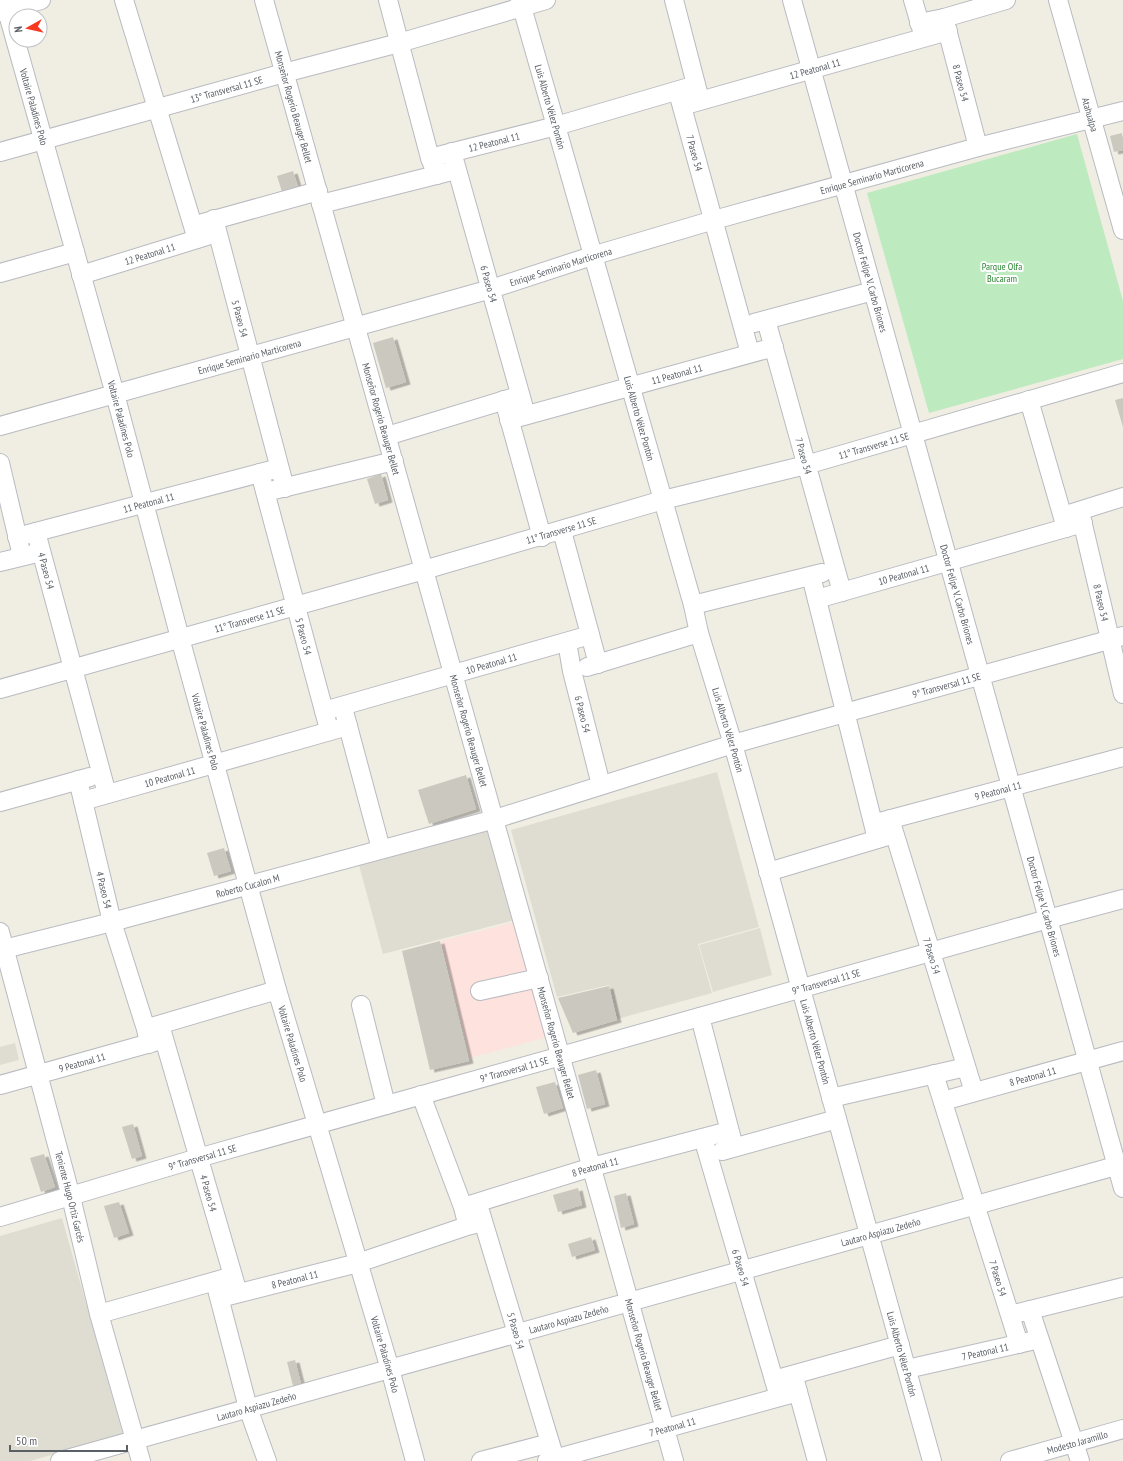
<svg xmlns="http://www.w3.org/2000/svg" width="1123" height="1461" font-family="'PT Sans Narrow',sans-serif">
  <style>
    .education { fill: #dfddd2 }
    .medical { fill: #fee2de }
    .green { fill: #bdeabf }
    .building { fill: #cbc8c0; filter: url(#shadow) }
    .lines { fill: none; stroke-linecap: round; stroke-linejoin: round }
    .minor-casing { stroke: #b8bbc1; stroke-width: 20 }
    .minor { stroke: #fff; stroke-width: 18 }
    .labels { text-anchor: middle; stroke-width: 4; stroke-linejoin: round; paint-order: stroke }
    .street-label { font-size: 10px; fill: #5b6066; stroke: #fff }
    .park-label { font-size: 10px; fill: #2c8433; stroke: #fff }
  </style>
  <defs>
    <filter id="shadow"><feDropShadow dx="4.5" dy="2.5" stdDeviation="0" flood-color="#0004"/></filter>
  </defs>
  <rect width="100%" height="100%" fill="#f0ede3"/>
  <path class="education" d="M717 772 759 927 698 944 712 993 617 1019 609 985 557 997 511 830Z
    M488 830 515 920 383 954 359 865Z
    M760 928 772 975 713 992 699 945Z
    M15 1043 19 1060 0 1065V1047Z
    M62 1218 123 1435 30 1461H0V1236Z"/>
  <path class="medical" d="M515 922 547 1037 470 1058 441 941Z"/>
  <path class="green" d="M1077 134 1123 301V359L929 413 867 193Z"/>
  <path class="building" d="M1122 133 1123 150 1114 152 1110 136Z
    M293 171 299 190 283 195 277 176Z
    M393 337 406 382 386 388 373 343Z
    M1123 398V427L1115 400Z
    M381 474 388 500 375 504 367 479Z
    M466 775 476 809 429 824 418 790Z
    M224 848 231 871 214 876 207 853Z
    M440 941 469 1061 430 1070 402 951Z
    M609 986 617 1020 573 1033 558 998Z
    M596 1070 605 1104 587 1109 578 1075Z
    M555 1082 563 1108 544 1114 536 1087Z
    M133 1124 142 1156 132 1159 122 1127Z
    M44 1154 55 1187 41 1192 30 1158Z
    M578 1188 582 1205 558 1212 553 1195Z
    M626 1193 634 1224 621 1228 614 1196Z
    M119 1202 129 1233 114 1238 104 1206Z
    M591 1237 595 1250 572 1257 568 1244Z
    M295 1360 301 1384 293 1386 287 1362Z"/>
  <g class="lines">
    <defs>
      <g id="minor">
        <path id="s1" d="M4 0 115 394 180 638 277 990 390 1369 415 1461"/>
        <path d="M124 0 197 239"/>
        <path id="s2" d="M264 0 674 1461"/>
        <path d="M388 0 430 158 437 175"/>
        <path id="s3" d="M520 0 693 605 699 633 733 744 932 1461"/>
        <path d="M674 0 699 96"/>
        <path id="s4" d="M792 0 1123 1188"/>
        <path d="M913 0 923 34"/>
        <path id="s5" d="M1058 0 1123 230"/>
        <path d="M0 12 41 0"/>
        <path id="s6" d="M944 18 978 147"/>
        <path d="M919 23 944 18 1006 0"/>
        <path id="s7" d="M679 96 750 353"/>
        <path id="s8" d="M682 106 948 31"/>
        <path id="s9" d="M0 152 284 73 399 43 546 0"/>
        <path id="s10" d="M452 152 526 415"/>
        <path id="s11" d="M430 158 556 126 696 85"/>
        <path d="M321 204 448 172"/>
        <path id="s12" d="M214 219 285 488"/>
        <path d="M203 223 318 191"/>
        <path d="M0 273 75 252"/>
        <path id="s13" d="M81 275 207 236"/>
        <path id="s14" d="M766 320 842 592"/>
        <path d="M754 323 873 291"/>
        <path d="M504 400 542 537"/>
        <path d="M1029 400 1066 528"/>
        <path id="s15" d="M509 420 774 347"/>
        <path id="s16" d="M0 426 491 289 592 256 714 220 978 147 1123 111"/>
        <path d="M387 436 515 397"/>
        <path d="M0 463 22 556"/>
        <path id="s17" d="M260 473 327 722"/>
        <path d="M274 490 394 461"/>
        <path id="s18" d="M1080 512 1123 694"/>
        <path d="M1069 514 1123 497"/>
        <path d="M562 531 598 664"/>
        <path id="s19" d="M36 532 107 794"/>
        <path id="s20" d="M17 537 279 468"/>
        <path d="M0 562 33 554"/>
        <path d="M811 576 877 839"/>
        <path id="s21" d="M817 599 1083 523"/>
        <path d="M693 605 822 573"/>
        <path id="s22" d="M567 642 572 671 601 785"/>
        <path d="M587 667 699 633"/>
        <path id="s23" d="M0 689 424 570 663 500 806 465 1123 373"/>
        <path id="s24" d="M324 711 590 635"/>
        <path d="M345 715 381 849"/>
        <path id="s25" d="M78 780 112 922 146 1029 149 1044"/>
        <path id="s26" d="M83 801 348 726"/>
        <path d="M0 802 90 777"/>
        <path id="s27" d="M890 819 974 1092"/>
        <path id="s28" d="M880 822 1123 757"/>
        <path d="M768 872 888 836"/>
        <path id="s29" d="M0 932 71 1197 99 1314 141 1461"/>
        <path id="s30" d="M0 950 112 922 495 819 733 744 1123 636"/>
        <path d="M480 991 539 978"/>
        <path d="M361 1005 386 1105"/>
        <path d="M700 1017 734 1147"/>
        <path id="s31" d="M160 1025 238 1293"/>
        <path d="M148 1028 277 990"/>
        <path id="s32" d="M934 1074 1019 1344"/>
        <path id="s33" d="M0 1085 161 1040"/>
        <path d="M421 1095 463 1207 466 1219"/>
        <path d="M831 1098 966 1067"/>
        <path id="s34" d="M943 1101 1123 1051"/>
        <path id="s35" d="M703 1138 779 1397"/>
        <path d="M722 1151 837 1119"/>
        <path id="s36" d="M463 1207 592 1167 729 1131"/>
        <path id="s37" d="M480 1211 555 1459"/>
        <path id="s38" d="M0 1217 198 1158 1048 919 1123 899"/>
        <path d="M215 1282 248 1408 267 1461"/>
        <path id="s39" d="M220 1298 358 1263 467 1226 483 1222"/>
        <path d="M1030 1310 1080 1461"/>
        <path d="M1018 1313 1123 1287"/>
        <path d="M99 1314 226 1278"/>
        <path id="s40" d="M907 1369 1031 1341"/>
        <path d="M774 1380 900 1345"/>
        <path d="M795 1381 817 1461"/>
        <path id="s41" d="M60 1461 1123 1164"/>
        <path d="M481 1461 550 1443"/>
        <path id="s42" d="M547 1461 798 1392"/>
        <path id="s43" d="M1010 1461 1123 1429"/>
      </g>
    </defs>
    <use href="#minor" class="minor-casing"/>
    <use href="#minor" class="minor"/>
  </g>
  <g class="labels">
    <g class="street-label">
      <text dy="4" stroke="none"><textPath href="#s8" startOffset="138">12 Peatonal 11</textPath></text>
      <text dy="4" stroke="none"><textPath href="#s6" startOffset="67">8 Paseo 54</textPath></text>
      <text dy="4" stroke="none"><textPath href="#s9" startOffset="235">13° Transversal 11 SE</textPath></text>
      <text dy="4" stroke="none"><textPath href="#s1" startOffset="111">Voltaire Paladines Polo</textPath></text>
      <text dy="4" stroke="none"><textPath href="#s2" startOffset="111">Monseñor Rogerio Beauger Bellet</textPath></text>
      <text dy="4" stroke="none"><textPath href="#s3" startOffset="111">Luis Alberto Vélez Pontón</textPath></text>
      <text dy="4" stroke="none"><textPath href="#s5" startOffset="119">Atahualpa</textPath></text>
      <text dy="4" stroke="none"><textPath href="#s11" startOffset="66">12 Peatonal 11</textPath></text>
      <text dy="4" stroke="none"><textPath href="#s7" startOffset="59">7 Paseo 54</textPath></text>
      <text dy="4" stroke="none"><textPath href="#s16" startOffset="907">Enrique Seminario Marticorena</textPath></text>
      <text dy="4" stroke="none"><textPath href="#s13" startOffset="72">12 Peatonal 11</textPath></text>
      <text dy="4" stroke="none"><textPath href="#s16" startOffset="583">Enrique Seminario Marticorena</textPath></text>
      <text dy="4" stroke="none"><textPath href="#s4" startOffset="293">Doctor Felipe V. Carbo Briones</textPath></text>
      <text dy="4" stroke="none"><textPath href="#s10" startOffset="137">6 Paseo 54</textPath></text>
      <text dy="4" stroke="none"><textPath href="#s12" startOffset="103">5 Paseo 54</textPath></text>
      <text dy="4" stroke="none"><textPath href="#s16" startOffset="259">Enrique Seminario Marticorena</textPath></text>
      <text dy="4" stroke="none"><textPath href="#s15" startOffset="174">11 Peatonal 11</textPath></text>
      <text dy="4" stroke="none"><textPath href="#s2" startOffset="435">Monseñor Rogerio Beauger Bellet</textPath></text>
      <text dy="4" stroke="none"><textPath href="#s3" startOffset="435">Luis Alberto Vélez Pontón</textPath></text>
      <text dy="4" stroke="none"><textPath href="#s1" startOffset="435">Voltaire Paladines Polo</textPath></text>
      <text dy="4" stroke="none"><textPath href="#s23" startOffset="907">11° Transverse 11 SE</textPath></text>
      <text dy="4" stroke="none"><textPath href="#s14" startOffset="141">7 Paseo 54</textPath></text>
      <text dy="4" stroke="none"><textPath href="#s20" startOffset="136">11 Peatonal 11</textPath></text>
      <text dy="4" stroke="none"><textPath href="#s23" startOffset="583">11° Transverse 11 SE</textPath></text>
      <text dy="4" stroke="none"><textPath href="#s19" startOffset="40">4 Paseo 54</textPath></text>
      <text dy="4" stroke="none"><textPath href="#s21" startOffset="90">10 Peatonal 11</textPath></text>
      <text dy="4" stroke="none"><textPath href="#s4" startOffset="617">Doctor Felipe V. Carbo Briones</textPath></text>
      <text dy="4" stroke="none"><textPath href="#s18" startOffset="93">8 Paseo 54</textPath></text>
      <text dy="4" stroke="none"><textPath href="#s23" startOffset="259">11° Transverse 11 SE</textPath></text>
      <text dy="4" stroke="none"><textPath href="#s17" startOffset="169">5 Paseo 54</textPath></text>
      <text dy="4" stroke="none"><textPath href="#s24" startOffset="174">10 Peatonal 11</textPath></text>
      <text dy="4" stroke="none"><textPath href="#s30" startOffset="983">9° Transversal 11 SE</textPath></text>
      <text dy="4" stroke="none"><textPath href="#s22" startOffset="74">6 Paseo 54</textPath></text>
      <text dy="4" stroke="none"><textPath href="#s2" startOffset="759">Monseñor Rogerio Beauger Bellet</textPath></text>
      <text dy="4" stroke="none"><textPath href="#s3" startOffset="759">Luis Alberto Vélez Pontón</textPath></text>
      <text dy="4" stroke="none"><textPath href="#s1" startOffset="759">Voltaire Paladines Polo</textPath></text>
      <text dy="4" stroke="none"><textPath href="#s26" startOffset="90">10 Peatonal 11</textPath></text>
      <text dy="4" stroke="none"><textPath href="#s28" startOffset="122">9 Peatonal 11</textPath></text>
      <text dy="4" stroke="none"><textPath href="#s30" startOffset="256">Roberto Cucalon M</textPath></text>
      <text dy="4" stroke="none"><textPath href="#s25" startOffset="113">4 Paseo 54</textPath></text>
      <text dy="4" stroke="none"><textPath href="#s4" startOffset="941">Doctor Felipe V. Carbo Briones</textPath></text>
      <text dy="4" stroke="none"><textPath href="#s27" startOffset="143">7 Paseo 54</textPath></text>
      <text dy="4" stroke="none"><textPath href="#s38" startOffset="859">9° Transversal 11 SE</textPath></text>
      <text dy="4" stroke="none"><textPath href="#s2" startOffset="1083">Monseñor Rogerio Beauger Bellet</textPath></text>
      <text dy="4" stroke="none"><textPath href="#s3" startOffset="1083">Luis Alberto Vélez Pontón</textPath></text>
      <text dy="4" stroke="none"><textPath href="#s1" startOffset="1083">Voltaire Paladines Polo</textPath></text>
      <text dy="4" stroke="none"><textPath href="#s33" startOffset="85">9 Peatonal 11</textPath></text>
      <text dy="4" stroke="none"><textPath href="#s38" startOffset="535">9° Transversal 11 SE</textPath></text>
      <text dy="4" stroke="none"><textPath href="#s34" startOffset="93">8 Peatonal 11</textPath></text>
      <text dy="4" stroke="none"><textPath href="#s38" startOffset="211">9° Transversal 11 SE</textPath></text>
      <text dy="4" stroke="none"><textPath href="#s36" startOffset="138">8 Peatonal 11</textPath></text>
      <text dy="4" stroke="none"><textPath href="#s31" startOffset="175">4 Paseo 54</textPath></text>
      <text dy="4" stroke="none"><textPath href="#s29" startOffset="274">Teniente Hugo Ortiz Garcés</textPath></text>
      <text dy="4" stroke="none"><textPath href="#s41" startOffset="852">Lautaro Aspiazu Zedeño</textPath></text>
      <text dy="4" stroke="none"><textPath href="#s35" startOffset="135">6 Paseo 54</textPath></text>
      <text dy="4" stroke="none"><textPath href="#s32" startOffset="214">7 Paseo 54</textPath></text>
      <text dy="4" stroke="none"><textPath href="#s39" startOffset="77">8 Peatonal 11</textPath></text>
      <text dy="4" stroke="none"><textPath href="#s41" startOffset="528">Lautaro Aspiazu Zedeño</textPath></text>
      <text dy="4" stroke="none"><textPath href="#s37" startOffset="125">5 Paseo 54</textPath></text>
      <text dy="4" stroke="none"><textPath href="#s40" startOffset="80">7 Peatonal 11</textPath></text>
      <text dy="4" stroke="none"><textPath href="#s1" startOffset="1407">Voltaire Paladines Polo</textPath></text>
      <text dy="4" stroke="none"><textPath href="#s2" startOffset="1407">Monseñor Rogerio Beauger Bellet</textPath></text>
      <text dy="4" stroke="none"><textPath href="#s3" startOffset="1407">Luis Alberto Vélez Pontón</textPath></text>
      <text dy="4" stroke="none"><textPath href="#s41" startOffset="204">Lautaro Aspiazu Zedeño</textPath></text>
      <text dy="4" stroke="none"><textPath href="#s42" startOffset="130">7 Peatonal 11</textPath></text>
      <text dy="4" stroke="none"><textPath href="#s43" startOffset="70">Modesto Jaramillo</textPath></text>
    </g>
    <g class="park-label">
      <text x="1002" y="270">Parque Olfa<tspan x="1002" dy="12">Bucaram</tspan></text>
    </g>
  </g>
  <g transform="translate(28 28) rotate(262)"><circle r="19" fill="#ffffff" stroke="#bdbfc2"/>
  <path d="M0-3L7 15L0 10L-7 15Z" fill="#fa371f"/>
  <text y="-6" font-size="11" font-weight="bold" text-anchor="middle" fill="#5b6066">N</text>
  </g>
  <path d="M10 1445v6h117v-6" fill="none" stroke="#5b6066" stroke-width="2"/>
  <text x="16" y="1445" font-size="12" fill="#5b6066" stroke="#ffffff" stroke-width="3" paint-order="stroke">50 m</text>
</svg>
